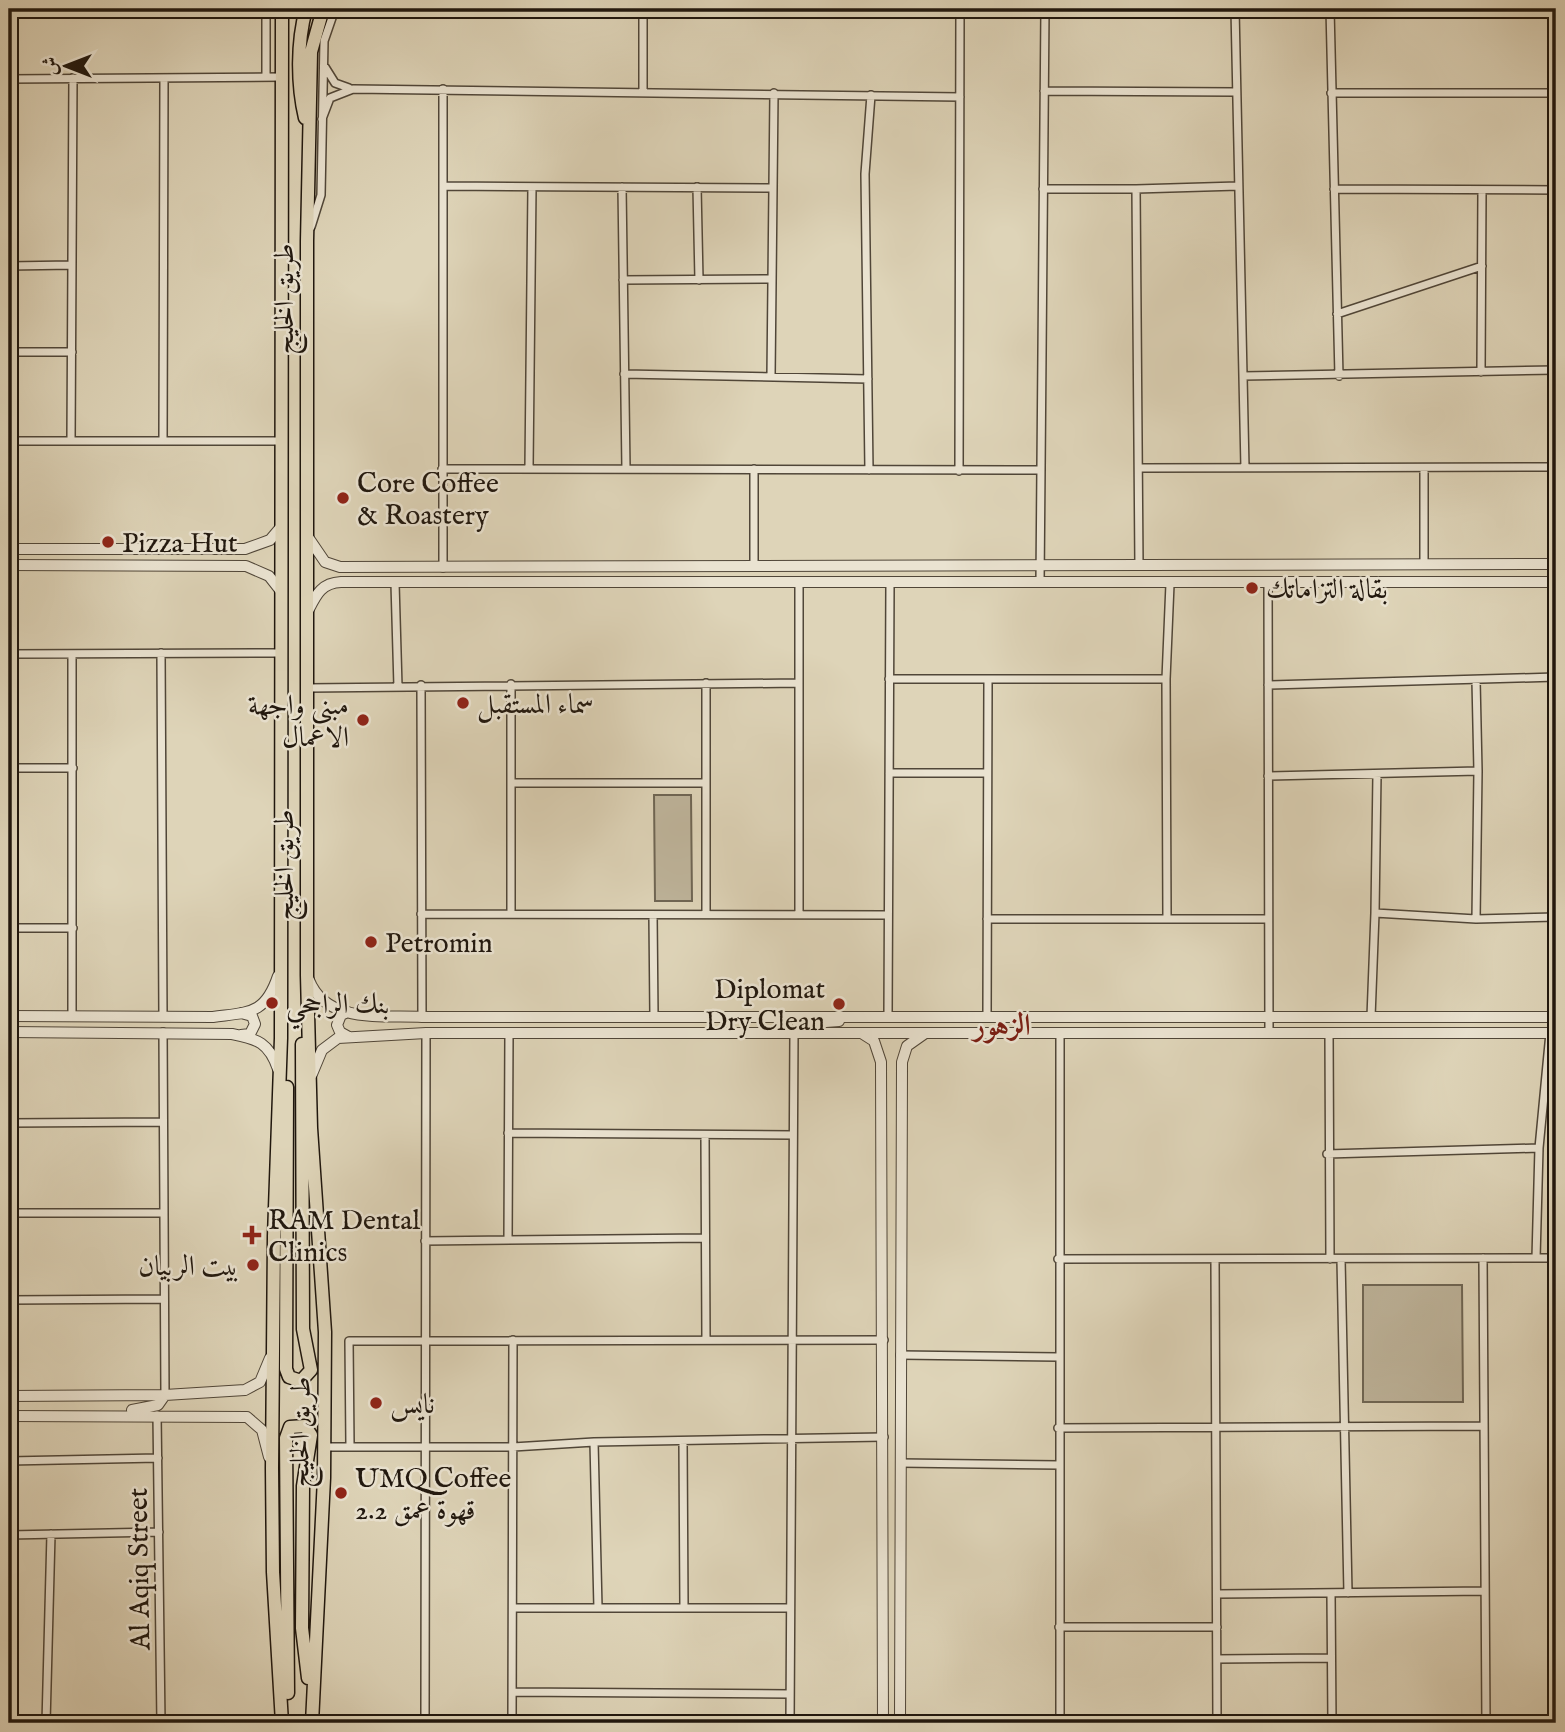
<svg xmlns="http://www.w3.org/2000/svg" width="1565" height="1732" font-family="'IM FELL English',Amiri,serif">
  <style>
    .green { fill: #beb49b; stroke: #6f6654; stroke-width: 2 }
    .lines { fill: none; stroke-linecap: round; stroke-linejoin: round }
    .minor-casing { stroke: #504638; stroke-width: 10 }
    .tertiary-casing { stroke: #504638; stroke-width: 12 }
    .primary-casing { stroke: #20170e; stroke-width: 15 }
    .minor { stroke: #eae3d1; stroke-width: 7 }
    .tertiary { stroke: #eae3d1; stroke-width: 10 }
    .primary { stroke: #ded4b8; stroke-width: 12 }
    .poi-dot { fill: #8f2418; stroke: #eae3d1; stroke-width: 2.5 }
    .labels { text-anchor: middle; stroke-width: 5; stroke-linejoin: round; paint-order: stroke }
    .street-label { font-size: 28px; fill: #20170e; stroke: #eae3d1 }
    .poi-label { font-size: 28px; fill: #20170e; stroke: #eae3d1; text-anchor: start }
    .neighbourhood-label { font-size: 30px; font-weight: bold; fill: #7a1f14; stroke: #eae3d1 }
  </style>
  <rect width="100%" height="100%" fill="#ded4b8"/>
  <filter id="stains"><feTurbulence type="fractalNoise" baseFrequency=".00286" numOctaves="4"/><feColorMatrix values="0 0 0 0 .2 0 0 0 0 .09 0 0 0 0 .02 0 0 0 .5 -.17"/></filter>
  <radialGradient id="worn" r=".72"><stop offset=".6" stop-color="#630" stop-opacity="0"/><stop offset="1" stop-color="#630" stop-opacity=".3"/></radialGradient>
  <path class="green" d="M654 795H691L692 901H655Z
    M1363 1285H1462L1463 1402H1363Z"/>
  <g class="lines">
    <defs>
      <path id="minor" d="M266 9V77
        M643 9V91
        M1235 9 1245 468
        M1330 9 1339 376
        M325 67 335 83 349 88
        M9 79 282 77
        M1044 91 1236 92
        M1331 93H1556
        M322 119 330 98 353 89 960 97
        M443 186 772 188
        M622 187 626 469
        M697 187 699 280
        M1043 189H1136L1139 566
        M1136 189 1238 186
        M1334 189 1556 190
        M311 227 321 195 324 41 335 9
        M9 266 72 265
        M623 280 772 279
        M1337 314 1482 266
        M9 352H72
        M1481 372 1482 190
        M624 374 868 379
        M1243 376 1556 370
        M771 377 774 93
        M9 441H282
        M71 441 73 78
        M163 441 164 78
        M529 468 532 187
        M1140 468 1556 467
        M1424 468V564
        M442 469 1041 470
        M754 469V567
        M869 470 865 174 871 95
        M959 471 960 9
        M443 568V89
        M395 583 398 687
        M799 583V914
        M1040 583 1045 9
        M1268 584 1269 1033
        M161 653 163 1016
        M9 654 280 653
        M889 679H1166
        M1476 680 1478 771 1476 919
        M706 683V914
        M511 684V914
        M421 685 422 1017
        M1268 685 1556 677
        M308 688 799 683
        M9 768H73
        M889 773H987
        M1377 774 1375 913 1476 919 1556 917
        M1268 776 1478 771
        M511 783H706
        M421 914 888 915
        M653 915 654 1017
        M987 919H1268
        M1167 919 1166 679 1170 584
        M9 928H73
        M72 1016V654
        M888 1017 890 583
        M987 1017 988 680
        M1371 1017 1375 913
        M163 1032 165 1395
        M1329 1033 1330 1259
        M9 1123 163 1122
        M508 1133 793 1135
        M705 1135 706 1340
        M1327 1154 1539 1148
        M9 1213H164
        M508 1240 509 1033
        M425 1241 705 1238
        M1483 1258 1486 1723
        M1536 1258 1539 1148 1550 1033
        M1058 1259 1556 1258
        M1215 1259 1217 1723
        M1341 1259 1348 1593
        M9 1300 164 1299
        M900 1355 1058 1357
        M157 1415 161 1723
        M1058 1428 1484 1426
        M683 1441 684 1608
        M594 1442 598 1608
        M350 1446 349 1341 884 1340
        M324 1447H513L594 1442 884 1437
        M9 1461 158 1458
        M900 1463 1059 1465
        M9 1535 159 1532
        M1331 1593 1332 1723
        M1217 1594 1485 1591
        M514 1608H790
        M1059 1627H1217
        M1217 1659 1331 1658
        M513 1692 790 1694
        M46 1723 51 1534
        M425 1723 426 1033
        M512 1723 513 1340
        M790 1723 794 1033
        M1060 1723V1033"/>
      <path id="tertiary" d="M308 537 325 562 340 567 1556 564
        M9 549H245L270 540 281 527
        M9 565 246 566 269 576 280 590
        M308 611C316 595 321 583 341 582H1556
        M309 980C326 1024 382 1015 422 1017H1556
        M348 1012 341 1015 337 1025 340 1032 349 1037
        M241 1013 252 1016 255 1024 250 1034 241 1035
        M9 1016 213 1017C249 1012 265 1015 278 976
        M9 1032 232 1034C258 1039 269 1043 278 1069
        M794 1033 799 1024 839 1021
        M863 1034 874 1041 881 1062 883 1723
        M312 1074 322 1050 338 1038 426 1033H1556
        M9 1396 165 1395 245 1390 260 1382 270 1358
        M132 1410 158 1405 165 1395
        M9 1416 247 1417 262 1430 269 1457
        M900 1723 902 1062 907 1046 924 1034"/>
      <path id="primary" d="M305 118C297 84 297 42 306 9
        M287 1087 286 1369 289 1377 301 1381 311 1370 303 1329 302 1044
        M288 1693 286 1438 290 1427 305 1426 311 1435 303 1486 302 1628 308 1678
        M282 1723 273 1572 272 1468 274 1236 281 1038 282 9
        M312 1723 324 1478 325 1332 311 1128 307 975V241L311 52 323 9"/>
    </defs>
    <use href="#minor" class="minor-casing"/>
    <use href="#tertiary" class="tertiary-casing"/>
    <use href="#primary" class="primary-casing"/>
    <use href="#minor" class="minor"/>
    <use href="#tertiary" class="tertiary"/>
    <use href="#primary" class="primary"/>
  </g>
  <g class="poi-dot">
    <circle cx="343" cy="498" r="7"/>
    <circle cx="108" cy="542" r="7"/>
    <circle cx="1252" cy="588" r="7"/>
    <circle cx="463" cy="703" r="7"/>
    <circle cx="363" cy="720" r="7"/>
    <circle cx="371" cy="942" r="7"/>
    <circle cx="272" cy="1003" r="7"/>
    <circle cx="839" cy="1004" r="7"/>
    <path d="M248.5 1224.5h7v7h7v7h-7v7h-7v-7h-7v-7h7z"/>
    <circle cx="253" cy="1265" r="7"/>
    <circle cx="376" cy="1403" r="7"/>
    <circle cx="341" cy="1493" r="7"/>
  </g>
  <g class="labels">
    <g class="street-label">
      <text transform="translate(283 299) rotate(-90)" y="10">طريق الخليج</text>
      <text transform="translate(283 865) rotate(-90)" y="10">طريق الخليج</text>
      <text transform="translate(299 1432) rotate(-89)" y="10">طريق الخليج</text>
      <text transform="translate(138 1569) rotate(-91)" y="10">Al Aqiq Street</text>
    </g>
    <g class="poi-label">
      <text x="357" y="492">Core Coffee<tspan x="357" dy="32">&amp; Roastery</tspan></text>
      <text x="122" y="552">Pizza Hut</text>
      <text x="1266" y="598">بقالة التزاماتك</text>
      <text x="477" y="713">سماء المستقبل</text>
      <text x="349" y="714" text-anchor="end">مبنى واجهة<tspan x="349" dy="32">الاعمال</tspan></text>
      <text x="385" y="952">Petromin</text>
      <text x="825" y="998" text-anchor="end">Diplomat<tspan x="825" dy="32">Dry Clean</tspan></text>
      <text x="286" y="1013">بنك الراجحي</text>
      <text x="268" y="1229">RAM Dental<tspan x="268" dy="32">Clinics</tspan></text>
      <text x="239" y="1275" text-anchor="end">بيت الربيان</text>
      <text x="390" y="1413">نايس</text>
      <text x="355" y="1487">UMQ Coffee<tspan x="355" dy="32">2.2 قهوة عمق</tspan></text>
    </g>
    <g class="neighbourhood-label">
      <text x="1002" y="1035">الزهور</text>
    </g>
  </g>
  <rect width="1565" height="1732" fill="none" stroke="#ded4b8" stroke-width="35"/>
  <rect x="10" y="10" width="1544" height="1711" fill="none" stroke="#20170e" stroke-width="3.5"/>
  <rect x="18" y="18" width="1530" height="1697" fill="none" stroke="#20170e" stroke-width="2"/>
  <g transform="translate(66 66) rotate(270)" stroke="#eae3d1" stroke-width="5" paint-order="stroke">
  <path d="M0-5L12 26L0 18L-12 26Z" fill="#20170e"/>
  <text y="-10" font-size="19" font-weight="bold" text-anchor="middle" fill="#20170e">ش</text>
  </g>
  <rect width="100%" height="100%" filter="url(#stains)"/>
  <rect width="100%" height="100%" fill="url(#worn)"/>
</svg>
